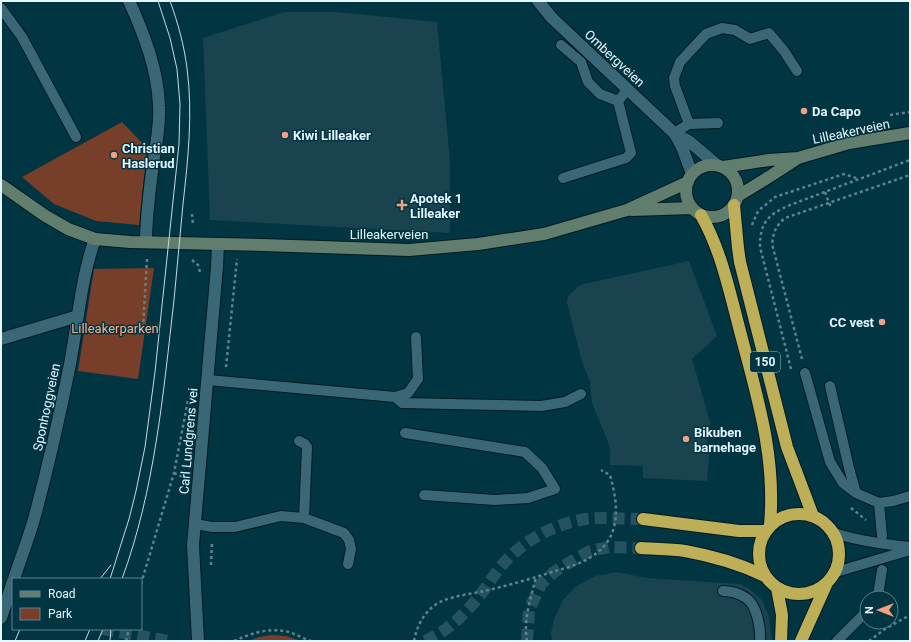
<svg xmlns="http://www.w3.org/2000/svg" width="911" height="642" font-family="Roboto,sans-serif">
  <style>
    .built { fill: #18434f }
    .green { fill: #773f2a }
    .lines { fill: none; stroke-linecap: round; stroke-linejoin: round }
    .highway-tunnel { stroke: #24525e; stroke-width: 12; stroke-dasharray: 12 6; stroke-linecap: butt }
    .lane-casing { stroke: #031a21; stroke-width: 12 }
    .street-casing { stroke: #031a21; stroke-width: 14 }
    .secondary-casing { stroke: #031a21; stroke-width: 14 }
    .highway-casing { stroke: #031a21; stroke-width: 14 }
    .path { stroke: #5d838d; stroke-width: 2.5; stroke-dasharray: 3 3; stroke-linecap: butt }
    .lane { stroke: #3a6776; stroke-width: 10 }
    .street { stroke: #3a6776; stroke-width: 12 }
    .secondary { stroke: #617d6d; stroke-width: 12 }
    .highway { stroke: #bcaf58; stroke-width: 12 }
    .tram { stroke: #c3dbe2; stroke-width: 1 }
    .poi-dot { fill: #f2a081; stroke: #023542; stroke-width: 1.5 }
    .labels { text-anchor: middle; stroke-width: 3; stroke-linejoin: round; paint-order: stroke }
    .shield { fill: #023542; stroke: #a0bdc6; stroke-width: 1 }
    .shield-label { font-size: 12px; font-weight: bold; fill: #e4f7fe }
    .street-label { font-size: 13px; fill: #e4f7fe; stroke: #023542 }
    .poi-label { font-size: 13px; font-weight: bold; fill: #e4f7fe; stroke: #023542; text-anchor: start }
    .park-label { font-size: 13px; fill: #fcad8f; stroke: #023542 }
  </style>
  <rect width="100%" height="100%" fill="#023542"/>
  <path class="built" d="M284 12H337L437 22 450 161V233L210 220 203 38Z
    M689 261 717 336 692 359 711 425 707 426V445L710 446 707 481 643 478V468L642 466 610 465V450L608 442 592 403 590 381 582 362 567 303 568 296 579 286 584 284Z
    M617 572 646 578 740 584 750 589 762 600 769 616 772 641H552L551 633 554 619 563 600 575 587 595 576Z"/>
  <path class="green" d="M122 122 147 148 139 225 96 221 54 204 22 177Z
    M154 268 138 379 78 371 94 269Z
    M272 635 286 636 301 641H248L259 637Z"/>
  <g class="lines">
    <path class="highway-tunnel" d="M102 629 169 641
      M425 641C449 631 468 611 484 590 490 582 495 573 502 565 523 541 553 524 586 519 605 517 624 519 643 519
      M527 641 529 610 541 584 554 572 575 559 590 551 609 547 641 548"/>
    <defs>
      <path id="lane" d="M1 8 22 37 76 137
        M561 45 581 62 588 82 600 94 618 101
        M689 124 675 86 674 78 680 62 706 34 722 28 735 30 750 39 769 33 784 51 797 71
        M674 133 689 124 718 123
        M563 178 626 158 631 153 618 101 628 89
        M805 373 830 462 843 483 856 493 879 503 893 501 910 496
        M208 380 395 397 408 393 418 379 416 337
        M830 386 849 468 856 493
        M395 397 402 403 541 406 565 402 581 394
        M405 433 525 452 542 468 555 489 528 498 495 500 424 495
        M299 441 305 444 307 447 304 518
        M879 503 882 536
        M195 524 212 527H235L281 516 304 518 344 533 349 540 351 549 348 564
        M834 533C859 541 884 544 910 547
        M836 572 910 550
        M723 591C731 591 739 593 746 598 757 605 761 629 760 641
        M876 598 878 595 882 570
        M837 641 867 611"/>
      <path id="street" d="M129 1C144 34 158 70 159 106 160 123 157 141 154 157 150 186 146 214 146 242
        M538 1 552 18 674 133 690 142 717 165
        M675 134 682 147 692 174
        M1 339 78 316
        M14 579C21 557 30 535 36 512 49 463 60 414 70 364 78 322 81 278 95 239
        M1 618 13 581
        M198 641 193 545 217 267 218 244"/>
      <path id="secondary" d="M686 191a26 26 0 1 1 52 0a26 26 0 1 1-52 0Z
        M723 167 769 160 798 158 849 143 910 133
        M1 185 44 215 68 229 95 239 130 242 263 245 409 250 478 244 544 234 627 210 688 182
        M738 196 772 175 798 158
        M632 210 692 208"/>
      <path id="highway" d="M734 205 738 248 740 262 787 447 813 516
        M701 215C722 252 730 294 741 335 758 399 776 458 770 525
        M759 554a40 40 0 1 1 80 0a40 40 0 1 1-80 0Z
        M643 519 739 531H766
        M641 548C656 549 671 549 685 551 713 556 740 564 765 576
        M777 588 782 615 781 641
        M801 641 826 585"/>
    </defs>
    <use href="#lane" class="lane-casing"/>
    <use href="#street" class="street-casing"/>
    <use href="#secondary" class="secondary-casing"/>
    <use href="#highway" class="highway-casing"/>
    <path class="path" d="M890 115 910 112
      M825 192 831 208
      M192 214 193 225
      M752 225 758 211 775 197 844 174 859 179
      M147 259 143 328H148
      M192 260 198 265 200 272
      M802 359 772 244C774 231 775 227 785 218L910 175
      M226 367 237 259
      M791 369 760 247C760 223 767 215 790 205L910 160
      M174 473 183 477
      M851 508 866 520
      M211 565 212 542
      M141 584 174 473 188 400
      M126 641 129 629
      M234 641C250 634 266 628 284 631 292 632 302 638 311 641
      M414 641C417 625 425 610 440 602 452 596 471 594 484 591 507 586 530 579 552 572 562 569 574 566 584 561 621 543 620 510 610 475L601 470
      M527 641C523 620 531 598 536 577
      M869 641 885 629 910 615"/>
    <use href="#lane" class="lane"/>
    <use href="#street" class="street"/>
    <use href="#secondary" class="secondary"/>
    <use href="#highway" class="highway"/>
    <path class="tram" d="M100 579 111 565
      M110 579 129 519 136 491 145 447 155 372 179 144 180 104 177 69 170 38 158 1
      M122 579C155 489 163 395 174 300 177 268 180 236 183 204 188 159 193 114 187 68 184 45 178 23 170 1
      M15 641 20 629
      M85 641 90 629
      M98 641 103 629
      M110 641 111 629"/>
  </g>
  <g class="poi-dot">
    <circle cx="804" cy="111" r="4"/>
    <circle cx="285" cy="135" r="4"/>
    <circle cx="114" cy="155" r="4"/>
    <path d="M400 199h4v4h4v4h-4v4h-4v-4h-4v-4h4z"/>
    <circle cx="882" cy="322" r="4"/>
    <circle cx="686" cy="439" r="4"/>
  </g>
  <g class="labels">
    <rect class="shield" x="750" y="352" width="30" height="20" rx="3"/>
    <g class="shield-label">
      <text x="765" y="366">150</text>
    </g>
    <g class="street-label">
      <text transform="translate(615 58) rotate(43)" y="5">Ombergveien</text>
      <text transform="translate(851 131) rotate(-12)" y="5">Lilleakerveien</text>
      <text x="389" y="239">Lilleakerveien</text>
      <text transform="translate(46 407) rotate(-78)" y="5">Sponhoggveien</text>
      <text transform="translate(188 441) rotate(-85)" y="5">Carl Lundgrens vei</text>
    </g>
    <g class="poi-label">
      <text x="812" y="116">Da Capo</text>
      <text x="293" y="140">Kiwi Lilleaker</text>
      <text x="122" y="153">Christian<tspan x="122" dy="15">Haslerud</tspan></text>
      <text x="410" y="203">Apotek 1<tspan x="410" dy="15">Lilleaker</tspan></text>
      <text x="874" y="327" text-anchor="end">CC vest</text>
      <text x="694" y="437">Bikuben<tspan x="694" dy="15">barnehage</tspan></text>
    </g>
    <g class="park-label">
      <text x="115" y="333">Lilleakerparken</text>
    </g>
  </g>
  <rect width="911" height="642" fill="none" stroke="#e4f7fe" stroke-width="4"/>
  <rect x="12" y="578" width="130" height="52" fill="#023542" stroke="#5c838d"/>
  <rect x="20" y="591" width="20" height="6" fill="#617d6d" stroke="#5c838d"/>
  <text x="48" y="598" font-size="12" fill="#e4f7fe">Road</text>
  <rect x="20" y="608" width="20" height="12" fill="#773f2a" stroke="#5c838d"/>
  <text x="48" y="618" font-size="12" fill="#e4f7fe">Park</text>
  <g transform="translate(879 610) rotate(270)"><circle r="19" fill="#023542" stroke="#5c838d"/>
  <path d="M0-3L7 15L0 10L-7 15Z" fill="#f2a081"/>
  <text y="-6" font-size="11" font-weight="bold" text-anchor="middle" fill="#e4f7fe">N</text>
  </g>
</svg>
